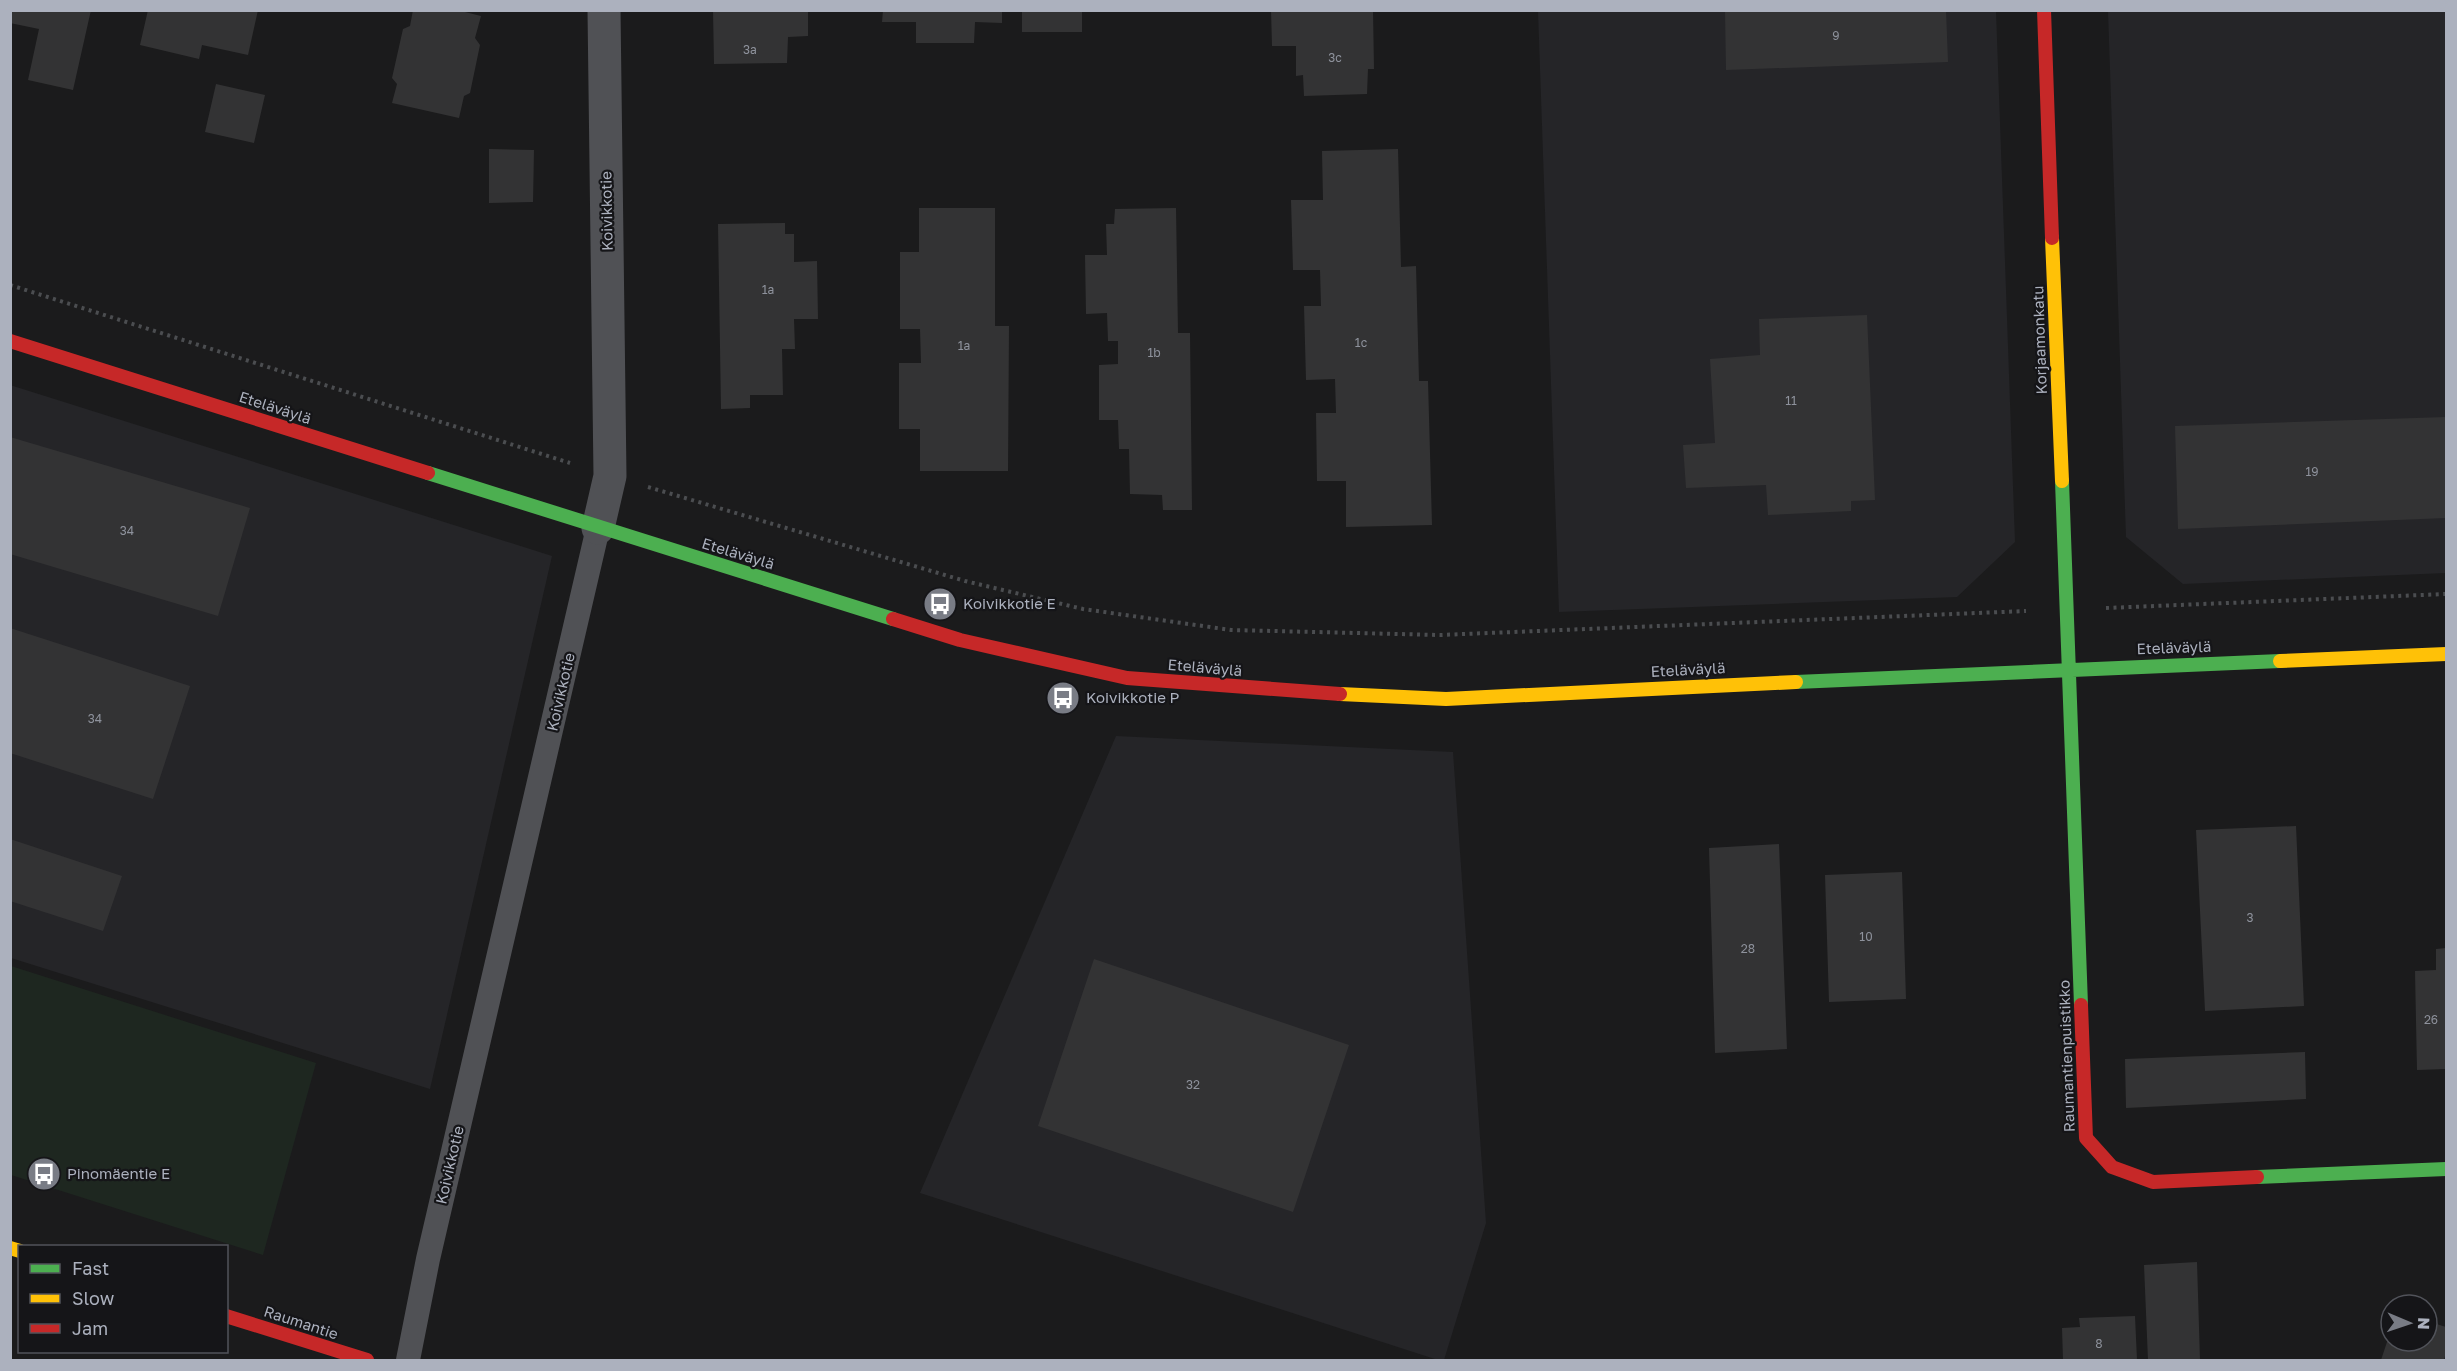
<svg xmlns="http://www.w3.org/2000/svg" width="2457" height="1371" font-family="'Golos Text',sans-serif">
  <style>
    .built { fill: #252528 }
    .green { fill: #1e2720 }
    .building { fill: #333334 }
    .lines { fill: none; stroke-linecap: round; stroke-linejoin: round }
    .path { stroke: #4b4d50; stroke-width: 4; stroke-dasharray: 3 4.5; stroke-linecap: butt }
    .lane { stroke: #505155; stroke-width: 24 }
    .street { stroke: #505155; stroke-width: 33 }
    .fast { stroke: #4caf50; stroke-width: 14 }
    .slow { stroke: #ffc107; stroke-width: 14 }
    .jam { stroke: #c62828; stroke-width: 14 }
    .labels { text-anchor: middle; stroke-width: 4.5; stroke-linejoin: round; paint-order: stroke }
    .number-label { font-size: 12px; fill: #8e929c }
    .street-label { font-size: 15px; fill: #acb1be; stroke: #151518 }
    .poi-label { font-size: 15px; fill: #acb1be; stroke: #151518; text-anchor: start }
  </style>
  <rect width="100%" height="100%" fill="#1b1b1c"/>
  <path class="built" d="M1538 11H1996L2015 542 1957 597 1559 612Z
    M2108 11H2446V573L2183 584 2126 537Z
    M10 385 552 556 430 1089 11 958Z
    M1116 736 1453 752 1486 1223 1444 1360H1438L920 1193Z"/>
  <path class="green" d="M11 966 316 1063 263 1255 11 1175Z"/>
  <path class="building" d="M10 10H91L73 90 28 80 39 29 10 23Z
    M148 10H258L248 55 202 45 199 59 140 45Z
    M413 10H457L481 16 475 38 480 45 470 93 464 96 459 118 392 103 397 84 392 78 403 29 410 26Z
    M713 10H808V36L788 37 787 63 714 64Z
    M883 10H1002V23L975 22 974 43H916V22H882Z
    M1022 10H1082V32H1022Z
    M1271 10H1373L1374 69H1368L1367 94 1304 96 1303 75 1296 76V46H1272Z
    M1725 10H1946L1948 62 1726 70Z
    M216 84 265 95 254 143 205 132Z
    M489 149 534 150 533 202 489 203Z
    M1398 149 1401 267 1416 266 1419 381H1428L1432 525 1346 527V481H1317L1316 413H1336L1335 379 1306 380 1304 306H1321L1320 270H1293L1291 200H1323L1322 151Z
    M919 208H995V326H1009L1008 471H920V429H899V363H921L920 329H900V252H919Z
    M1176 208 1178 333H1190L1192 510H1163L1162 495 1130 494 1129 449H1119L1118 420H1099V365L1118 364V341H1108L1107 313 1086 314 1085 255H1107L1106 224H1114L1115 209Z
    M785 223V234H794V262L817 261 818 319H794L795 349H782L783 395H750V408L721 409 718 224Z
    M1867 315 1875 500 1851 501V511L1768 515 1766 485 1686 488 1683 445 1715 443 1710 359 1760 355 1759 319Z
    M2446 417V518L2178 529 2175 426Z
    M10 437 250 508 218 616 10 554Z
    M10 628 190 686 153 799 10 753Z
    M2296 826 2304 1006 2205 1011 2196 830Z
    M10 839 122 876 103 931 10 901Z
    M1779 844 1787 1049 1715 1053 1709 848Z
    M1902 872 1906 999 1829 1002 1825 875Z
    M2446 948V1069L2417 1070 2415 971 2436 970V949Z
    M1094 959 1349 1045 1293 1212 1038 1126Z
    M2305 1052 2306 1099 2126 1108 2125 1059Z
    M2197 1262 2200 1360H2148L2144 1265Z
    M2135 1316 2137 1360H2063L2062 1328 2080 1327 2079 1318Z
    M2427 1321 2446 1327V1352L2444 1360H2381L2391 1330V1341H2427Z"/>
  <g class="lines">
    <path class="path" d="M10 285 570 463
      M648 487 965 581 1083 609 1231 630 1440 635 2026 611
      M2106 608 2446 594"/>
    <path class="lane" d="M408 1360 428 1259 598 528"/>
    <path class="street" d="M598 528 610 476 604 10"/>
    <path class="fast" d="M428 473 893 619
      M2062 481 2081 1005
      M1796 682 2280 661
      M2257 1177 2446 1169"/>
    <path class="slow" d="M2052 238 2062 481
      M2280 661 2446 654
      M1340 694 1446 699 1796 682
      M10 1248 20 1251"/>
    <path class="jam" d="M2044 10 2052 238
      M10 341 428 473
      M893 619 960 640 1127 678 1340 694
      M2081 1005 2086 1138 2112 1167 2153 1182 2257 1177
      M226 1316 367 1360"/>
  </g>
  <defs>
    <symbol id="bus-disc" viewBox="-11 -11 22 22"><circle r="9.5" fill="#797c85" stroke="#151518"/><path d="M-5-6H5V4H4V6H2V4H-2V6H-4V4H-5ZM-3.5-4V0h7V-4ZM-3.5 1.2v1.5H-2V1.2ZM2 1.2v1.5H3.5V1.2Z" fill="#fff"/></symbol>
  </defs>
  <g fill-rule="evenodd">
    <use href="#bus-disc" x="921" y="585" width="38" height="38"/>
    <use href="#bus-disc" x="1044" y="679" width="38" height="38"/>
    <use href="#bus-disc" x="25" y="1155" width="38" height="38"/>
  </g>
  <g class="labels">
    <g class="number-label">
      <text x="1836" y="40">9</text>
      <text x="750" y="54">3a</text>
      <text x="1335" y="62">3c</text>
      <text x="768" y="294">1a</text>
      <text x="1361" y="347">1c</text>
      <text x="964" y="350">1a</text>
      <text x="1154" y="357">1b</text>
      <text x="1791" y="405">11</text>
      <text x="2312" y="476">19</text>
      <text x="127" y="535">34</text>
      <text x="95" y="723">34</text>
      <text x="2250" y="922">3</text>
      <text x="1866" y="941">10</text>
      <text x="1748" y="953">28</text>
      <text x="2431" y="1024">26</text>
      <text x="1193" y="1089">32</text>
      <text x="2099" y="1348">8</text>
    </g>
    <g class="street-label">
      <text transform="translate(607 211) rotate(-91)" y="5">Koivikkotie</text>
      <text transform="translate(2040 340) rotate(-92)" y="5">Korjaamonkatu</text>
      <text transform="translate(275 408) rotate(18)" y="5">Eteläväylä</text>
      <text transform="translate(738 554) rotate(17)" y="5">Eteläväylä</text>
      <text transform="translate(2174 648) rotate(-2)" y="5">Eteläväylä</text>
      <text transform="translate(1205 668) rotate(5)" y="5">Eteläväylä</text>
      <text transform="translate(1688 670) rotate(-3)" y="5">Eteläväylä</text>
      <text transform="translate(561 692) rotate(-77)" y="5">Koivikkotie</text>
      <text transform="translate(2067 1056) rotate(-92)" y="5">Raumantienpuistikko</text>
      <text transform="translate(450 1165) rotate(-77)" y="5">Koivikkotie</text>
      <text transform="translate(301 1323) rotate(18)" y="5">Raumantie</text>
    </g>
    <g class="poi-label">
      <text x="963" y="609">Koivikkotie E</text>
      <text x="1086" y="703">Koivikkotie P</text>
      <text x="67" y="1179">Pinomäentie E</text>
    </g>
  </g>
  <rect width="2457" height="1371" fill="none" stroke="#acb1be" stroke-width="24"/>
  <rect x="18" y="1245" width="210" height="108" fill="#151518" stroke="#51535a" stroke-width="1.5"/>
  <rect x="30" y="1264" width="30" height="9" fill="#4caf50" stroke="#51535a" stroke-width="1.5"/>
  <text x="72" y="1275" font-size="18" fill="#acb1be">Fast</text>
  <rect x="30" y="1294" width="30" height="9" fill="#ffc107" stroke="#51535a" stroke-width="1.5"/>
  <text x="72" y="1305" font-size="18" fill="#acb1be">Slow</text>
  <rect x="30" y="1324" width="30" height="9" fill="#c62828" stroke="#51535a" stroke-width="1.5"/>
  <text x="72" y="1335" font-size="18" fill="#acb1be">Jam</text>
  <g transform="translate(2409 1323) rotate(92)"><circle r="28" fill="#151518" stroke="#51535a" stroke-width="1.5"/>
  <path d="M0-4.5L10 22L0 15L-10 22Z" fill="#797c85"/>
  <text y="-9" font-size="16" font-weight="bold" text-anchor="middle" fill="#acb1be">N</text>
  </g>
</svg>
